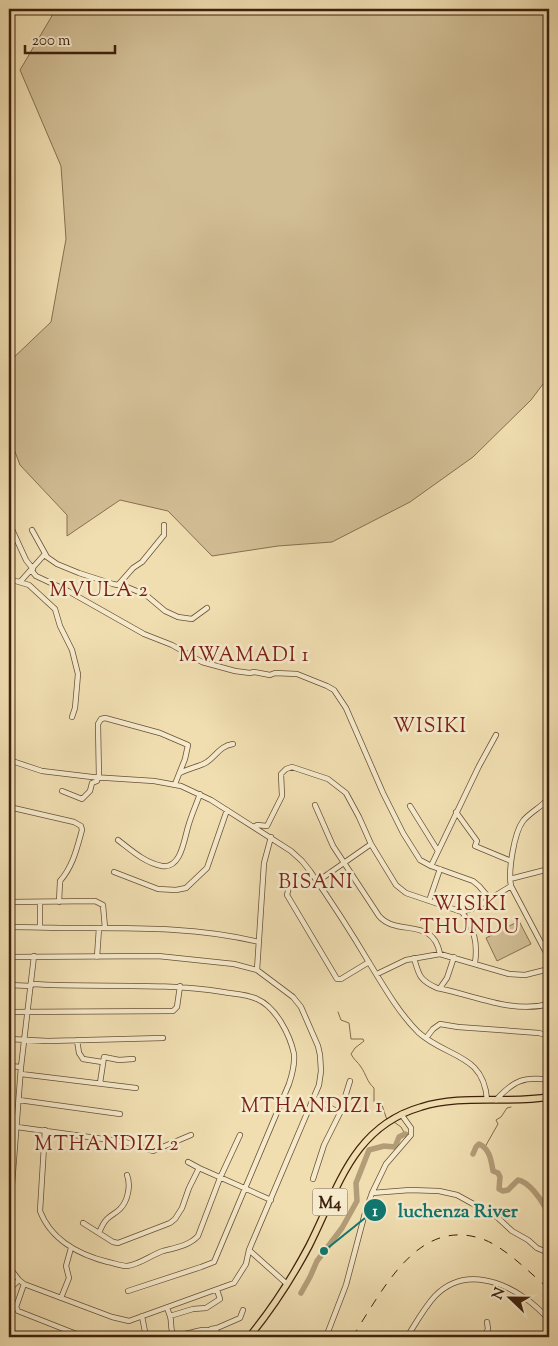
<svg xmlns="http://www.w3.org/2000/svg" width="558" height="1346" font-family="'Sorts Mill Goudy',serif">
  <style>
    .green { fill: #d2be95; stroke: #886f50 }
    .lines { fill: none; stroke-linecap: round; stroke-linejoin: round }
    .stream { stroke: #846b4d; stroke-width: 1 }
    .river { stroke: #b39d79; stroke-width: 5.5 }
    .minor-casing { stroke: #6a5035; stroke-width: 6 }
    .major-casing { stroke: #3e200c; stroke-width: 8 }
    .minor { stroke: #f5eacc; stroke-width: 4.5 }
    .major { stroke: #f0deb1; stroke-width: 5.5 }
    .rail { stroke: #3e200c; stroke-width: 1; stroke-dasharray: 9 9; stroke-linecap: butt }
    .labels { text-anchor: middle; stroke-width: 5; stroke-linejoin: round; paint-order: stroke }
    .shield { fill: #f5eacc; stroke: #755d46; stroke-width: 1 }
    .shield-label { font-size: 16px; font-weight: bold; fill: #3e200c }
    .quarter-label { font-size: 20px; letter-spacing: 1px; fill: #7a1f14; stroke: #f5eacc }
    .leader { fill: none; stroke: #0f766e; stroke-width: 2 }
    .callout-dot { fill: #0f766e; stroke: #f5eacc; stroke-width: 2 }
    .mark-label { font-size: 15px; text-anchor: middle; font-weight: bold; fill: #fff }
    .callout-label { font-size: 19px; text-anchor: middle; font-weight: bold; fill: #0f766e; stroke: #f5eacc; stroke-width: 5; stroke-linejoin: round; paint-order: stroke }
  </style>
  <rect width="100%" height="100%" fill="#f0deb1"/>
  <filter id="stains"><feTurbulence type="fractalNoise" baseFrequency=".004" numOctaves="4"/><feColorMatrix values="0 0 0 0 .2 0 0 0 0 .09 0 0 0 0 .02 0 0 0 .5 -.17"/></filter>
  <radialGradient id="worn" r=".72"><stop offset=".6" stop-color="#630" stop-opacity="0"/><stop offset="1" stop-color="#630" stop-opacity=".3"/></radialGradient>
  <path class="green" d="M56 9H549V376L531 400 473 457 410 502 332 542 278 546 212 556 168 511 120 500 67 536V515L20 465 9 436V362L51 322 66 239 61 166 20 70Z
    M519 921 531 944 497 961 486 938Z"/>
  <g class="lines">
    <path class="stream" d="M338 1012 341 1020 349 1023 351 1039H363L364 1041 355 1048 351 1054C354 1060 358 1062 361 1067 366 1074 367 1082 374 1088V1102H381L387 1120
      M394 1122 401 1127 405 1134
      M485 1147 498 1124 496 1120 501 1117 507 1108 511 1107"/>
    <path class="river" d="M473 1154 476 1147 479 1144C490 1149 491 1160 493 1171L498 1173 500 1177 499 1189 503 1191 508 1190 518 1180C529 1182 540 1198 545 1207 546 1212 547 1215 549 1219
      M301 1293 310 1277 317 1261 342 1228 357 1201 356 1183 369 1150 384 1146 395 1147 399 1137 405 1134 409 1136"/>
    <defs>
      <path id="minor" d="M9 523 26 560 33 569
        M32 530 47 557
        M31 570 36 576 68 591 144 634 172 645 202 662 235 671 250 673 254 672 270 675 275 673 297 674 327 686 334 690 346 708 383 793 403 833 420 860 431 866
        M9 579 29 585 55 609 60 626 72 650 78 674 75 708 72 717
        M20 582 44 555 57 564 79 573 113 584 127 587 146 595 165 611 178 617 192 619 207 608
        M118 585 133 568 142 562 164 535V525
        M9 760 42 771 92 777 154 781 181 786 211 800 291 851 302 861 310 871C331 901 351 932 370 964 384 987 399 1013 418 1032 446 1058 484 1053 487 1100
        M180 773C189 768 199 767 207 762 217 755 220 746 233 744
        M99 778 98 724 101 719 105 718 160 733 188 745 185 759 175 784
        M62 791 82 799 90 791 92 783 97 781V777
        M549 798C542 807 530 812 523 821 514 833 508 871 511 886L549 958
        M315 805 333 846 379 916C397 937 433 916 440 954
        M410 806 438 851
        M9 807 74 822 81 826 82 830C77 848 73 866 60 881L59 902
        M456 812 477 841 475 846 511 861
        M254 827 257 825 267 826 282 796 281 774 286 769 292 767 328 779 346 793 359 817 371 844 396 885 406 893 462 912 477 907 511 886
        M118 840C131 850 145 863 162 866 181 869 184 840 188 827 191 816 196 805 200 794
        M310 871 289 887 287 895 337 979H341L369 962
        M114 872 158 889 176 890 186 888 207 868 227 810
        M510 879 549 869
        M318 881 371 844
        M490 899 479 886 473 881 431 866 479 766 496 735
        M429 901 440 869
        M9 902 95 901 103 905 105 928
        M40 902V927
        M462 912C474 928 478 943 475 963
        M9 927C31 927 52 928 74 928 136 928 199 927 259 942
        M9 957 158 956 234 964 257 970 293 997 301 1007 318 1046 320 1055 321 1071 319 1085 249 1250 246 1264 234 1283 129 1321 112 1317 24 1284 19 1280 9 1267
        M97 957 99 928
        M414 958C419 975 419 980 437 988 474 995 512 1014 549 1004
        M257 970 264 863 271 837
        M377 974 406 960 440 954 509 974 525 975 549 969
        M32 984C95 988 160 982 223 992 234 994 247 994 257 999 276 1007 290 1035 294 1054 295 1065 292 1075 289 1084L214 1262 201 1267 128 1291
        M9 985 31 986
        M440 988 447 978 454 957
        M9 1012 173 1011 177 1007 180 986
        M426 1038 433 1029 440 1024 458 1027 539 1033 549 1036
        M9 1039 48 1041 163 1038
        M77 1040 79 1053 83 1059 102 1062
        M9 1066 21 1067
        M21 1074 136 1088
        M100 1083 104 1057 119 1060 133 1059
        M313 1098 340 1113
        M543 1098 549 1103
        M19 1100 120 1114
        M496 1100C513 1081 524 1076 549 1080
        M17 1127 125 1142 153 1151 191 1135
        M45 1130 40 1211C51 1240 80 1255 108 1262 114 1263 121 1266 127 1266 139 1265 151 1255 163 1251 174 1248 189 1246 198 1236L220 1178 240 1135
        M188 1162 199 1168
        M313 1179 324 1145 340 1113 350 1081
        M372 1193 410 1190 439 1191 457 1195 497 1217 512 1231 528 1240 537 1248 549 1253
        M83 1223 113 1242 118 1243 170 1223 175 1219 182 1208 189 1188 199 1168 271 1200
        M9 1224 21 1067 34 956
        M99 1233C101 1228 103 1223 107 1219 111 1215 116 1213 120 1209 128 1201 131 1185 127 1175
        M249 1250 287 1284
        M24 1284 16 1307 18 1311 84 1337
        M9 1289 19 1280
        M61 1298 69 1278 66 1266 71 1248
        M167 1308 170 1316 193 1309 206 1308 220 1299 217 1290
        M142 1316 146 1337
        M170 1316C172 1322 170 1328 173 1334 188 1338 199 1325 217 1332L218 1337
        M211 1329 217 1328 240 1318 243 1310
        M326 1337 346 1285 365 1213 372 1193 386 1164 411 1135V1128L401 1114
        M407 1337C416 1323 424 1308 435 1296 470 1260 523 1289 549 1320
        M484 1337 488 1329 487 1322"/>
      <path id="major" d="M249 1337C272 1309 292 1278 309 1246 338 1189 352 1127 421 1107 462 1094 507 1104 549 1097"/>
    </defs>
    <use href="#minor" class="minor-casing"/>
    <use href="#major" class="major-casing"/>
    <use href="#minor" class="minor"/>
    <use href="#major" class="major"/>
    <path class="rail" d="M352 1337C382 1293 417 1214 485 1240 507 1249 531 1274 549 1289"/>
  </g>
  <g class="labels">
    <rect class="shield" x="312.5" y="1188.5" width="35" height="27" rx="4"/>
    <g class="shield-label">
      <text x="330" y="1208">M4</text>
    </g>
    <g class="quarter-label">
      <text x="99" y="596">MVULA 2</text>
      <text x="244" y="661">MWAMADI 1</text>
      <text x="430" y="732">WISIKI</text>
      <text x="316" y="888">BISANI</text>
      <text x="470" y="910">WISIKI<tspan x="470" dy="23">THUNDU</tspan></text>
      <text x="312" y="1112">MTHANDIZI 1</text>
      <text x="107" y="1150">MTHANDIZI 2</text>
    </g>
  </g>
  <path class="leader" d="M324 1251L375 1210"/>
  <g class="callout-dot">
    <circle cx="324" cy="1251" r="5"/>
    <circle cx="375" cy="1210" r="12"/>
  </g>
  <g class="mark-label">
    <text x="375" y="1216">1</text>
  </g>
  <g class="callout-label">
    <text x="458" y="1217">luchenza River</text>
  </g>
  <rect width="558" height="1346" fill="none" stroke="#f0deb1" stroke-width="30"/>
  <rect x="10" y="10" width="538" height="1326" fill="none" stroke="#3e200c" stroke-width="2.5"/>
  <rect x="15" y="15" width="528" height="1316" fill="none" stroke="#3e200c"/>
  <g transform="translate(510 1298) rotate(292)" stroke="#f5eacc" stroke-width="4" paint-order="stroke">
  <path d="M0-4L9 19L0 12L-9 19Z" fill="#3e200c"/>
  <text y="-8" font-size="14" font-weight="bold" text-anchor="middle" fill="#3e200c">N</text>
  </g>
  <path d="M25 45v8h90v-8" fill="none" stroke="#3e200c" stroke-width="2.5"/>
  <text x="32" y="45" font-size="15" fill="#3e200c" stroke="#f5eacc" stroke-width="4" paint-order="stroke">200 m</text>
  <rect width="100%" height="100%" filter="url(#stains)"/>
  <rect width="100%" height="100%" fill="url(#worn)"/>
</svg>
